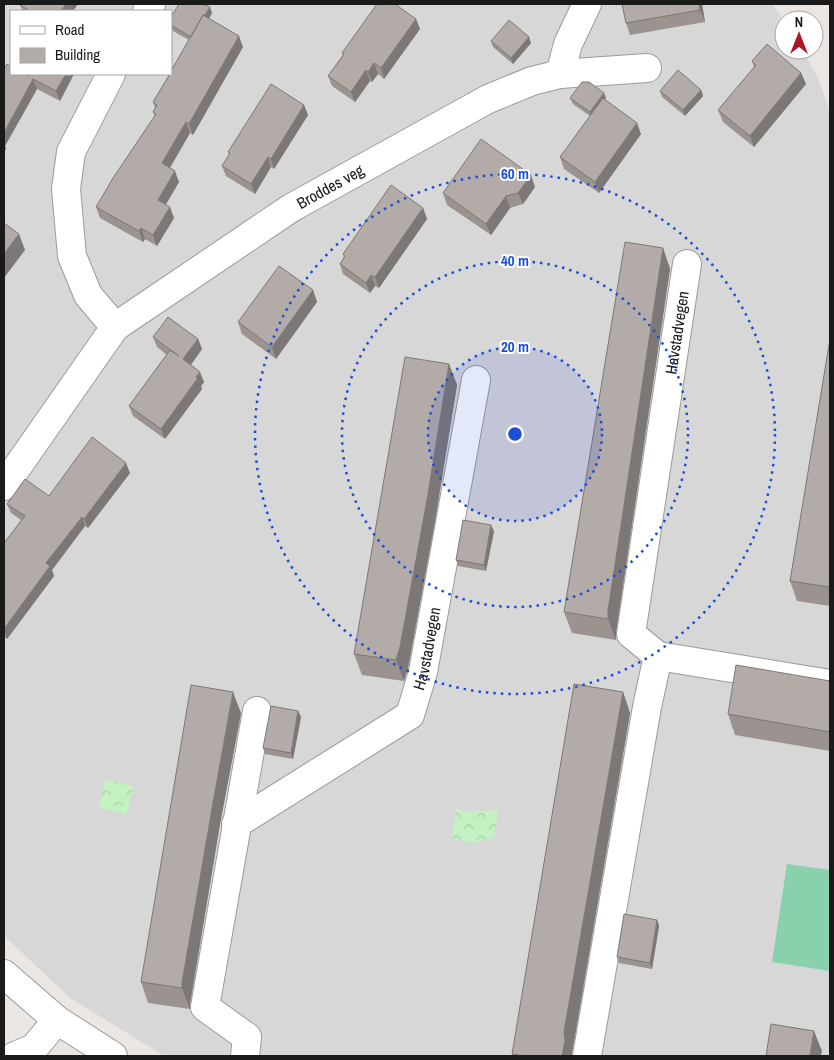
<svg xmlns="http://www.w3.org/2000/svg" width="834" height="1060" font-family="'Archivo Narrow',sans-serif">
  <style>
    .residential { fill: #d8d7d8; fill-rule: evenodd }
    .park { fill: url(#park-crowns) }
    .pitch { fill: #88d1ac }
    .lines { fill: none; stroke-linecap: round; stroke-linejoin: round }
    .minor-casing { stroke: #9b9b9b; stroke-width: 30 }
    .minor { stroke: #fff; stroke-width: 28 }
    .wall { fill: #9a9390 }
    .shaded-wall { fill: #7d7875 }
    .building { fill: #b3aba7; stroke: #7d7875 }
    .ring { fill: none; stroke: #1d4ed8; stroke-width: 2.5; stroke-dasharray: 2.5 5 }
    .labels { text-anchor: middle; stroke-width: 4; stroke-linejoin: round; paint-order: stroke }
    .street-label { font-size: 16px; fill: #1a1a1a; stroke: #fff }
    .centre { fill: #1d4ed8; stroke: #fff; stroke-width: 2.5 }
    .ring-label { font-size: 15px; text-anchor: middle; font-weight: bold; fill: #1d4ed8; stroke: #fff; stroke-width: 4; stroke-linejoin: round; paint-order: stroke }
  </style>
  <defs>
    <pattern id="park-crowns" width="20" height="18" patternUnits="userSpaceOnUse" patternTransform="scale(1.25)"><rect width="20" height="18" fill="#c3f1c2"/><path d="M2 6a3 3 0 1 1 6 0M12 15a3 3 0 1 1 6 0" fill="none" stroke="#a7cea6"/></pattern>
  </defs>
  <rect width="100%" height="100%" fill="#ebe6e1"/>
  <path class="residential" d="M4 4H773L784 22V50H802L818 77 830 112V1056H164L70 998 4 936ZM11 11H171V74H11Z"/>
  <path class="park" d="M105 780 133 786 127 814 99 808Z
    M456 809 474 812 498 810 494 837 476 843 452 839Z"/>
  <path class="pitch" d="M787 864 830 870V971L772 962Z"/>
  <g class="lines">
    <defs>
      <g id="minor">
        <path d="M147 11 151 4"/>
        <path d="M111 74 71 152 66 189 72 256 88 295 115 327"/>
        <path d="M560 74 568 44 587 4"/>
        <path id="s1" d="M4 486 115 327 291 208 488 99 532 81 560 74 647 68"/>
        <path d="M658 656 830 684"/>
        <path id="s2" d="M236 824 410 715 423 672 476 380"/>
        <path d="M4 974 57 1020 113 1056"/>
        <path d="M15 1056 34 1048 57 1020"/>
        <path d="M245 1056 247 1037 205 1007 257 711"/>
        <path id="s3" d="M587 1056 647 707 658 656 631 634 687 264"/>
      </g>
    </defs>
    <use href="#minor" class="minor-casing"/>
    <use href="#minor" class="minor"/>
  </g>
  <path class="wall" d="M21 4H78L73 11H23L20 5Z
    M702 4 705 22 630 35 626 23Z
    M212 13 209 19 243 47 193 135 190 133 170 168 179 182 166 204 174 218 157 246 145 239 143 242 100 218 96 207 155 116 153 112 155 108 153 102 189 40 171 30V17Z
    M416 19 420 29 384 79 378 74 372 82 370 81 355 102 332 86 328 76 343 55 342 53Z
    M529 37 531 43 513 64 493 47 491 41Z
    M752 61 801 73 806 84 754 147 723 122 718 110 754 67Z
    M4 70 28 76 74 74 60 101 37 89 5 146 6 148 4 153Z
    M701 90 703 96 685 116 662 97 660 91Z
    M570 98H606L605 100 641 134 599 193 564 169 560 157 590 116 573 104Z
    M304 105 308 115 274 169 271 167 255 194 226 176 222 166 229 155 228 152Z
    M535 187 523 204 510 208 491 235 447 205 443 193Z
    M423 208 427 219 379 288 375 286 370 293 343 274 340 264 344 257 343 254Z
    M663 248 670 269 616 632V640L572 633 564 612Z
    M313 290 317 302 276 359 242 334 238 322Z
    M153 337 198 339 202 349 191 365 204 382 201 386 202 389 165 439 133 416 129 406 167 355 157 347Z
    M830 339V606L797 601 790 581Z
    M449 364 457 385 435 521 408 668 404 681 362 675 354 654Z
    M130 473 88 528 85 526 52 570 54 576 7 639 4 637V543L21 520 11 513 7 504 49 496Z
    M494 531 486 571 458 566 456 560Z
    M830 681V751L735 735 728 714Z
    M623 692 630 713 572 1053V1056H513L512 1054Z
    M298 711 301 717 293 759 265 754 263 748Z
    M241 713 220 824 190 1004V1009L148 1003 141 982Z
    M657 920 659 926 652 969 619 963 617 957Z"/>
  <path class="shaded-wall" d="M66 4H78L73 11H61Z
    M699 4H702L705 22 700 10Z
    M210 7 212 13 194 43 192 37Z
    M416 19 420 29 384 79 381 68Z
    M239 36 243 47 193 135 189 124Z
    M529 37 531 43 513 64 511 58Z
    M374 63 378 74 372 82 368 72Z
    M366 70 370 81 355 102 351 92Z
    M801 73 806 84 754 147 750 136Z
    M66 74H74L60 101 56 91Z
    M33 79 37 89 5 146 6 148 4 153V133Z
    M701 90 703 96 685 116 683 110Z
    M604 93 606 98 592 118 590 112Z
    M304 105 308 115 274 169 271 159Z
    M186 122 190 133 166 174 162 163Z
    M637 123 641 134 599 193 595 182Z
    M268 157 271 167 255 194 251 184Z
    M175 171 179 182 162 211 158 200Z
    M531 175 535 187 523 204 518 193Z
    M506 196 510 208 491 235 486 224Z
    M170 207 174 218 157 246 153 235Z
    M423 208 427 219 379 288 375 277Z
    M141 228 145 239 143 242 139 231Z
    M19 234 25 250 4 278V254Z
    M663 248 670 269 616 632V640L608 619V611Z
    M371 275 375 286 370 293 366 283Z
    M313 290 317 302 276 359 272 347Z
    M198 339 202 349 187 370 183 359Z
    M449 364 457 385 435 521 408 668 404 681 396 660Z
    M200 372 204 382 201 386 202 389 165 439 161 429Z
    M126 463 130 473 88 528 84 519Z
    M82 517 85 526 52 570 54 576 7 639 4 629 46 563Z
    M491 525 494 531 486 571 484 565Z
    M233 692 241 713 220 824 190 1004V1009L182 988V983L213 803Z
    M623 692 630 713 572 1053V1056H562L564 1032Z
    M298 711 301 717 293 759 291 753Z
    M657 920 659 926 652 969 650 963Z
    M814 1031 822 1051 821 1056H810Z"/>
  <path class="building" d="M21 4H66L61 11H30L20 5Z
    M179 4H203L210 7 204 16 203 15 191 37 171 25V17Z
    M377 4H395L416 19 381 68 374 63 368 72 366 70 351 92 328 76 344 54 342 53Z
    M622 4H699L700 10 626 23Z
    M203 15 239 36 189 124 186 122 162 163 175 171 158 200 170 207 153 235 141 228 139 231 96 207 113 178 156 114 153 112 157 105 153 102 170 74H171V71Z
    M509 20 529 37 511 58 491 41Z
    M767 44 801 73 750 136 718 110 756 65 752 61Z
    M7 64 11 67V74H24L28 76 29 74H66L56 91 33 79 4 133V70Z
    M678 70 701 90 683 110 660 91Z
    M582 82H589L604 93 590 112 570 98Z
    M271 84 304 105 271 159 268 157 251 184 222 166 230 153 228 152Z
    M603 98 637 123 595 182 560 157Z
    M481 139 531 175 518 193 506 196 486 224 443 193Z
    M391 185 423 208 375 277 371 275 366 283 340 264 345 256 343 254Z
    M4 223 19 234 4 254Z
    M625 242 663 248 608 611V619L564 612Z
    M279 266 313 290 272 347 238 322Z
    M168 317 198 339 183 359 200 372 196 377 198 378 161 429 129 406 170 350 179 356 153 337Z
    M830 339V587L790 581Z
    M405 357 449 364 427 500 400 647 396 660 354 654Z
    M92 437 126 463 84 519 82 517 46 563 50 566 4 629V543L25 516 7 504 25 479 49 496Z
    M463 520 491 525 484 565 456 560Z
    M736 665 830 681V732L728 714Z
    M574 684 623 692 564 1032 565 1041 562 1056H525L512 1054Z
    M191 685 233 692 213 803 182 983V988L141 982Z
    M271 706 298 711 291 753 263 748Z
    M624 914 657 920 650 963 617 957Z
    M771 1024 814 1031 810 1056H766Z"/>
  <circle cx="515" cy="434" r="87" fill="#1d4ed8" fill-opacity=".12"/>
  <g class="ring">
    <circle cx="515" cy="434" r="87"/>
    <circle cx="515" cy="434" r="173"/>
    <circle cx="515" cy="434" r="260"/>
  </g>
  <g class="labels">
    <g class="street-label">
      <text dy="6" stroke="none"><textPath href="#s1" startOffset="451">Broddes veg</textPath></text>
      <text dy="6" stroke="none"><textPath href="#s3" startOffset="746">Havstadvegen</textPath></text>
      <text dy="6" stroke="none"><textPath href="#s2" startOffset="274">Havstadvegen</textPath></text>
    </g>
  </g>
  <circle cx="515" cy="434" r="8" class="centre"/>
  <g class="ring-label">
    <text x="515" y="179">60 m</text>
    <text x="515" y="266">40 m</text>
    <text x="515" y="352">20 m</text>
  </g>
  <rect width="834" height="1060" fill="none" stroke="#1a1a1a" stroke-width="10"/>
  <rect x="10" y="10" width="162" height="65" fill="#ffffff" stroke="#a3a3a3"/>
  <rect x="20" y="26" width="25" height="8" fill="#ffffff" stroke="#a3a3a3"/>
  <text x="55" y="35" font-size="15" fill="#1a1a1a">Road</text>
  <rect x="20" y="48" width="25" height="15" fill="#b3aba7" stroke="#a3a3a3"/>
  <text x="55" y="60" font-size="15" fill="#1a1a1a">Building</text>
  <g transform="translate(799 35)"><circle r="24" fill="#ffffff" stroke="#a3a3a3"/>
  <path d="M0-4L9 19L0 12L-9 19Z" fill="#ad1829"/>
  <text y="-8" font-size="14" font-weight="bold" text-anchor="middle" fill="#1a1a1a">N</text>
  </g>
</svg>
